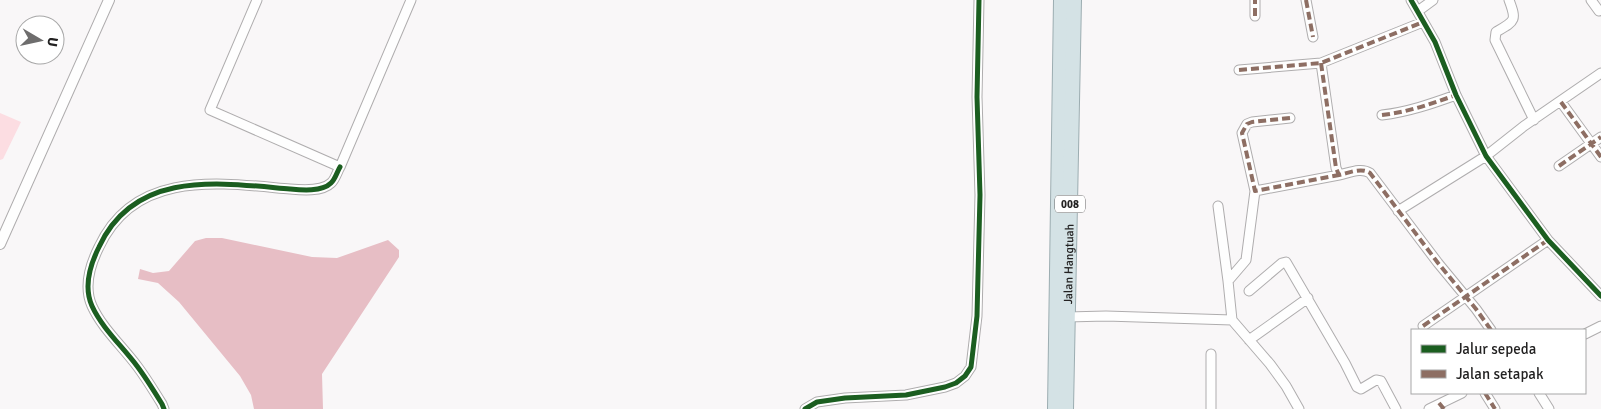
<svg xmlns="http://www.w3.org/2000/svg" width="1601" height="409" font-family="Signika,sans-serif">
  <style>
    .green { fill: #fcdde2 }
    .water { fill: #e7bec5 }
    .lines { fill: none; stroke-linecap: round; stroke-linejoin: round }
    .minor-casing { stroke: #afadae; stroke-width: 11 }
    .tertiary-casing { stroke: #afadae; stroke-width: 12 }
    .trunk-casing { stroke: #9cadb1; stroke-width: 16 }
    .minor { stroke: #fefefe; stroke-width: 9 }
    .tertiary { stroke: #fefefe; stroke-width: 10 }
    .trunk { stroke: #d4e2e5; stroke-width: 14 }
    .quiet { stroke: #8d6e63; stroke-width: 4; stroke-dasharray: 8 4; stroke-linecap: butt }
    .cycleway-casing { stroke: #fff; stroke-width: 8 }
    .cycleway { stroke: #1b5e20; stroke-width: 5 }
    .labels { text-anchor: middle; stroke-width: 5; stroke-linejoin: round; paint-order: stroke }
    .shield { fill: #fff; stroke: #656464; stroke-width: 1 }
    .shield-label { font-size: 11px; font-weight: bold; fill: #232222 }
    .street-label { font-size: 12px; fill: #232222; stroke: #fff }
  </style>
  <rect width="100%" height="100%" fill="#f9f7f8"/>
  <path class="green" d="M0 113 21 122 3 159 0 160Z"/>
  <path class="water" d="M206 238H222L312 257 337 258 388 240 399 250V257L322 374 323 409H254L251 395 240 376 179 302 158 283 138 279 140 269 153 273 169 271 195 241Z"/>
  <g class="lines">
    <defs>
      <path id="minor" d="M257 0 210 110 340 167 411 0
        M1306 0 1313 37
        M1411 0 1435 42 1456 95 1486 156 1548 240 1601 296
        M1509 0C1517 21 1515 21 1496 32L1495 40 1534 120
        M1591 0 1599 11
        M1418 11 1433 0
        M1255 16V0
        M1321 63 1336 168 1339 175C1349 173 1361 167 1370 173L1438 263 1476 309 1491 330
        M1239 70 1321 63 1423 22
        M1561 102 1601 157
        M1382 115C1408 112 1431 104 1456 95
        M1290 118 1252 122 1247 124 1242 133 1255 191 1339 175
        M1559 166 1601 137
        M1255 191 1246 260 1228 281 1232 320 1270 364 1286 386 1299 409
        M1218 206 1228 281
        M1398 211 1486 156 1524 126 1601 73
        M1249 291 1282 263 1286 262 1345 363 1357 387 1361 389 1376 380 1381 381 1396 409
        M1067 317 1106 316 1232 320
        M1423 326 1548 240
        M1585 334 1601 326
        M1249 340 1308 298
        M1485 393 1495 409
        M1539 393 1549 409
        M164 409 162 404C154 391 146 378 137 366 122 346 102 328 92 306 83 286 90 265 99 247 135 169 220 183 290 189 301 190 322 192 331 183 335 180 337 172 340 167
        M805 409 817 402 845 398 906 395 945 387 956 383 965 376 971 367 977 316 980 195 977 97 979 0
        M1211 409V354
        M1429 409 1462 393"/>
      <path id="tertiary" d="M0 244 109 0"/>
      <g id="trunk">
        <path d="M1055 409 1061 0"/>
        <path id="s1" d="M1066 409 1074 0"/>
      </g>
    </defs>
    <use href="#minor" class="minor-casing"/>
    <use href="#tertiary" class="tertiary-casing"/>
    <use href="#trunk" class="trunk-casing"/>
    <use href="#minor" class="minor"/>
    <use href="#tertiary" class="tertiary"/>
    <use href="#trunk" class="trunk"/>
    <path class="quiet" d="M1306 0 1313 37
      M1255 16V0
      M1321 63 1336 168 1339 175C1349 173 1361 167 1370 173L1438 263 1476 309 1491 330
      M1239 70 1321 63 1423 22
      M1561 102 1601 157
      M1382 115C1408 112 1431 104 1456 95
      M1290 118 1252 122 1247 124 1242 133 1255 191 1339 175
      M1559 166 1601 137
      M1423 326 1548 240
      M1485 393 1495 409
      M1439 403 1444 409"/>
    <defs>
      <path id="cycleway" d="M1411 0 1435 42 1456 95 1486 156 1548 240 1601 296
        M164 409 162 404C154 391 146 378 137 366 122 346 102 328 92 306 83 286 90 265 99 247 135 169 220 183 290 189 301 190 322 192 331 183 335 180 337 172 340 167
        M805 409 817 402 845 398 906 395 945 387 956 383 965 376 971 367 977 316 980 195 977 97 979 0"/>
    </defs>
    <use href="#cycleway" class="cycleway-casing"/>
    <use href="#cycleway" class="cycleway"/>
  </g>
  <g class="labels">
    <rect class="shield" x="1055" y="195.5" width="30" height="17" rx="4"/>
    <g class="shield-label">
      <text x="1070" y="208">008</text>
    </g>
    <g class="street-label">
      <text dy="4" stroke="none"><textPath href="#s1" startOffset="145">Jalan Hangtuah</textPath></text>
    </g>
  </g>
  <rect x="1411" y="329" width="175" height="65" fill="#ffffff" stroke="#a7a7a7"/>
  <rect x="1421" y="345" width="25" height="8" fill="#1b5e20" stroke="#a7a7a7"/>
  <text x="1456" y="354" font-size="15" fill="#232222">Jalur sepeda</text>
  <rect x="1421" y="370" width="25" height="8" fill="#8d6e63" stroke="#a7a7a7"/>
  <text x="1456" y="379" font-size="15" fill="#232222">Jalan setapak</text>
  <g transform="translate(40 40) rotate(99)"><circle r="24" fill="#ffffff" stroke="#a7a7a7"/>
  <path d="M0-4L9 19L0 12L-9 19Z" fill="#6e6d6d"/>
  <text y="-8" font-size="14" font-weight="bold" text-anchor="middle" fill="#232222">U</text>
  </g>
</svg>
